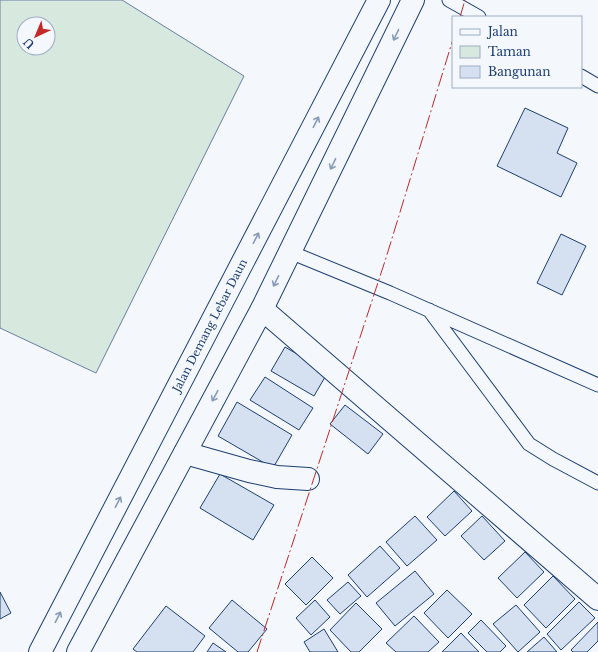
<svg xmlns="http://www.w3.org/2000/svg" width="598" height="652" font-family="'Libre Baskerville',serif">
  <style>
    .green { fill: #d7e8df; stroke: #687fa3; fill-rule: evenodd }
    .building { fill: #d5e0f0; stroke: #1d3f73 }
    .lines { fill: none; stroke-linecap: round; stroke-linejoin: round }
    .lane-casing { stroke: #1d3f73; stroke-width: 15 }
    .street-casing { stroke: #1d3f73; stroke-width: 24 }
    .highway-casing { stroke: #1d3f73; stroke-width: 24 }
    .lane { stroke: #f4f7fb; stroke-width: 13 }
    .street { stroke: #f4f7fb; stroke-width: 22 }
    .highway { stroke: #f4f7fb; stroke-width: 22 }
    .power { stroke: #c62828; stroke-width: 1; stroke-dasharray: 14 3 2 3; stroke-linecap: butt }
    .oneway { stroke: #889bb7 }
    .labels { text-anchor: middle; stroke-width: 3; stroke-linejoin: round; paint-order: stroke }
    .street-label { font-size: 11px; fill: #1d3f73; stroke: #f4f7fb }
  </style>
  <rect width="100%" height="100%" fill="#f4f7fb"/>
  <path class="green" d="M0 0H122L244 76 96 373 0 328ZM24 24H48V48H24Z"/>
  <path class="building" d="M525 108 568 128 557 153 577 163 561 197 497 166Z
    M561 234 586 246 562 295 537 283Z
    M285 347 328 372 314 396 271 371Z
    M265 377 313 408 299 430 250 400Z
    M237 402 292 435 273 468 218 436Z
    M345 405 383 434 368 454 330 424Z
    M220 474 274 505 253 540 200 508Z
    M454 491 472 511 445 536 427 517Z
    M415 516 437 540 407 566 386 542Z
    M482 516 505 541 484 560 461 536Z
    M380 546 400 568 367 597 348 575Z
    M525 552 544 572 517 598 498 578Z
    M312 557 333 578 306 605 285 584Z
    M415 571 434 594 395 626 376 603Z
    M553 576 575 599 546 628 524 605Z
    M348 582 361 596 340 614 327 600Z
    M447 590 472 614 448 638 424 613Z
    M0 592 11 613 0 619Z
    M232 600 267 629 248 652H238L209 628Z
    M315 600 330 617 311 635 296 618Z
    M579 602 595 618 561 650 547 634Z
    M356 603 382 629 359 652H351L330 630Z
    M516 605 540 632 518 652 493 624Z
    M166 606 205 636 193 652H137L133 649Z
    M414 616 439 642 428 652H396L386 643Z
    M481 620 506 646 500 652H487L468 633Z
    M598 622V641L587 652H573L571 650Z
    M324 629 338 652H310L304 642Z
    M461 633 479 652H442Z
    M544 637 557 652H527Z
    M213 643 226 652H207Z"/>
  <g class="lines">
    <defs>
      <path id="lane" d="M449 0 479 17
        M581 76 598 86
        M290 252 390 293 598 385
        M429 310 529 444 553 459 598 483"/>
      <path id="street" d="M262 309 598 599
        M185 453 249 471 277 477 308 479"/>
      <g id="highway">
        <path id="s1" d="M40 652 379 0"/>
        <path d="M78 652 262 309 413 0"/>
      </g>
    </defs>
    <use href="#lane" class="lane-casing"/>
    <use href="#street" class="street-casing"/>
    <use href="#highway" class="highway-casing"/>
    <use href="#lane" class="lane"/>
    <use href="#street" class="street"/>
    <use href="#highway" class="highway"/>
    <path class="power" d="M460 17 465 0
      M257 652 386 258 453 39"/>
  </g>
  <defs><path id="oneway-shaft" d="M-6 0H5M1.5-3L5.5 0L1.5 3" fill="none" stroke-width="1.6" stroke-linecap="round" stroke-linejoin="round"/></defs>
  <g class="oneway">
    <use href="#oneway-shaft" transform="translate(396 35) rotate(116)"/>
    <use href="#oneway-shaft" transform="translate(316 122) rotate(-63)"/>
    <use href="#oneway-shaft" transform="translate(333 164) rotate(116)"/>
    <use href="#oneway-shaft" transform="translate(256 238) rotate(-63)"/>
    <use href="#oneway-shaft" transform="translate(276 281) rotate(116)"/>
    <use href="#oneway-shaft" transform="translate(215 396) rotate(118)"/>
    <use href="#oneway-shaft" transform="translate(118 502) rotate(-63)"/>
    <use href="#oneway-shaft" transform="translate(58 617) rotate(-63)"/>
  </g>
  <g class="labels">
    <g class="street-label">
      <text dy="4" stroke="none"><textPath href="#s1" startOffset="368">Jalan Demang Lebar Daun</textPath></text>
    </g>
  </g>
  <rect x="452" y="16" width="130" height="72" fill="#f4f7fb" stroke="#9eadc5"/>
  <rect x="460" y="29" width="20" height="6" fill="#f4f7fb" stroke="#9eadc5"/>
  <text x="488" y="36" font-size="12" fill="#1d3f73">Jalan</text>
  <rect x="460" y="46" width="20" height="12" fill="#d7e8df" stroke="#9eadc5"/>
  <text x="488" y="56" font-size="12" fill="#1d3f73">Taman</text>
  <rect x="460" y="66" width="20" height="12" fill="#d5e0f0" stroke="#9eadc5"/>
  <text x="488" y="76" font-size="12" fill="#1d3f73">Bangunan</text>
  <g transform="translate(36 36) rotate(224)"><circle r="19" fill="#f4f7fb" stroke="#9eadc5"/>
  <path d="M0-3L7 15L0 10L-7 15Z" fill="#c62828"/>
  <text y="-6" font-size="11" font-weight="bold" text-anchor="middle" fill="#1d3f73">U</text>
  </g>
</svg>
